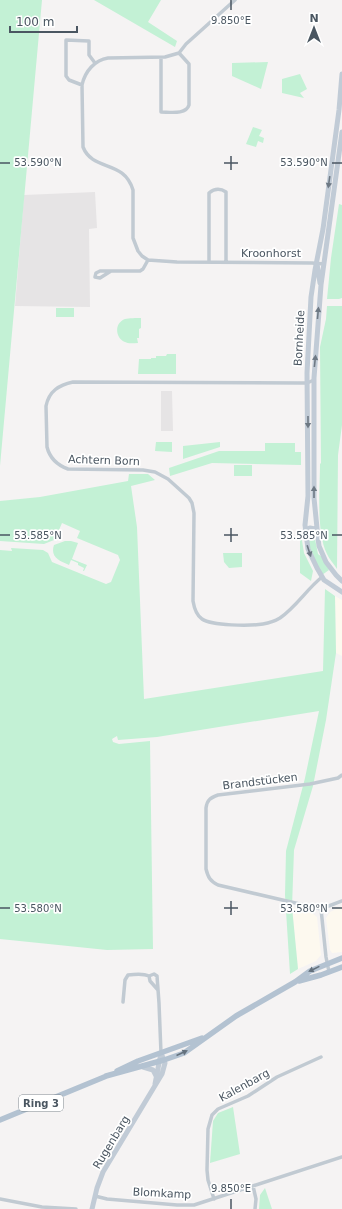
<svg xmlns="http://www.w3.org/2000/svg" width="342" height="1209" font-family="'DejaVu Sans',sans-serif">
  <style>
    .commercial { fill: #fdf9ef }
    .education { fill: #e6e4e5 }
    .green { fill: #c3f1d5 }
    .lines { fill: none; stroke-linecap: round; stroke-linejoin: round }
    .street { stroke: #c1cad2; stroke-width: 3.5 }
    .secondary { stroke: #c1cbd6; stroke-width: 5 }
    .primary { stroke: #b3c2d1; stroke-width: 5.5 }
    .oneway { fill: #6e7984 }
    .oneway2 { fill: #64717d }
    .ticks { fill: none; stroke: #4a5661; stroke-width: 1.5 }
    .labels { text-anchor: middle; stroke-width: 3.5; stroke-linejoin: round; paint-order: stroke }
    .shield { fill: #fff; stroke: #808990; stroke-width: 1 }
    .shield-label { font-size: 10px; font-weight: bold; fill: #4a5661 }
    .street-label { font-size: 11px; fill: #4a5661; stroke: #fff }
    .ticks-label { font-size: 10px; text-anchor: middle; fill: #4a5661; stroke: #fff; stroke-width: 3.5; stroke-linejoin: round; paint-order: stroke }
  </style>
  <rect width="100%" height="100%" fill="#f5f3f3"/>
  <path class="commercial" d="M335 596 342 600V656L336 653Z
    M342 906V952L332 953 330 950 326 918 330 912Z
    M292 907 311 912 317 917 321 955 316 961 298 969Z"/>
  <path class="education" d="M95 192 97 228 89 229 90 307 15 306 24 195Z
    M161 391H172L173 431H161Z"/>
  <path class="green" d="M0 0H42L0 466Z
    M94 0H161L148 22 177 41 175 47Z
    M268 62 261 89 232 76V63Z
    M300 74 307 89 300 93 304 98 282 93V79Z
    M253 127 262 130 259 136 264 138 263 143 258 141 256 147 246 144Z
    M339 204 342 205V298L339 299H327L331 258Z
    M327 306H342V425L338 455 337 569C334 564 329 559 327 554 316 532 320 489 320 464L321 463 320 347 326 319Z
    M56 308H74V317H56Z
    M141 318V328L139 329V338H137L138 343C134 343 128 344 125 342 115 338 114 323 125 319 129 318 136 318 141 318Z
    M167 354H176V374H138L139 359H151V358H156V356H166Z
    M156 442H172V452L155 451Z
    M220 442V447L183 459V446Z
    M265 443H295V452H301V465L212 463 170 476 169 468 219 451H265Z
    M234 465H252V476H234Z
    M129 474H148L155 480 131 486 137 527 144 699 323 671 325 589 335 596 336 653 326 720 313 786 294 850 292 907 298 969 290 974 285 895 286 851 305 778 319 711 157 737 118 740 117 736 112 739 113 742 119 744 150 741 153 949 107 950 0 939V550L12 551 11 548 43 550 48 553 52 562 106 584 111 582 120 560 118 555 77 538 80 531 62 523 59 530 61 532 59 538 44 544 0 541V501L40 497 128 481Z
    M311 532 314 534 318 554 322 557 329 570 322 575C317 563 304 545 311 532Z
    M300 534H301L304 553 313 571 311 581 300 573Z
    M65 541H71L78 543 72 559 87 565 84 571H83L84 568 78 565V563L71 560 69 565C59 561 50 557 54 545Z
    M223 553H242V567L229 568 224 562Z
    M233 1107 240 1154 210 1163 213 1121 218 1113Z
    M265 1188 272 1209H259L260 1195Z"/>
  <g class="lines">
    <path class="street" d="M235 0 186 44 179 53 165 57 108 58C95 60 85 71 82 85L83 147C93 172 124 159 133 190V238L138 251 142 256 148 260 177 262 312 263 324 264
      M161 58V112C170 112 186 115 189 105V64L179 53
      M82 85 69 80 66 76V40L89 41V55L95 63
      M209 262V193C215 188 220 188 226 192V262
      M111 271 100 278 95 277 96 273 100 271H140L143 269 148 260
      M314 380 307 383H301L73 382C59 385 49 391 46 406L47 447C50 459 57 465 68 469L143 470 155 472 168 479 189 498 192 503 194 513 193 601C194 607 196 615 202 619 212 626 250 626 263 624 269 623 275 621 280 618 296 607 307 589 322 577
      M342 775 338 778 310 784 218 795C210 798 207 800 206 808V869C208 877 210 881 218 885L321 909 342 901
      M321 909 326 957 329 972
      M149 976 150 981 158 990
      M123 1002 125 980 128 975C135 974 143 973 149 976L154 974 157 976 159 1003 161 1053
      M253 1186 256 1199 255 1209
      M95 1196 107 1199 177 1205H194L342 1157
      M0 1199 42 1207 76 1209
      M214 1199 208 1180 207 1170 208 1129 212 1115 218 1109 248 1096 277 1077 321 1057"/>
    <path class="secondary" d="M342 74 339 110 323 229 315 270 311 297 307 373 308 496 305 525 308 549 317 568 324 580 342 592
      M342 132 321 285 314 378V498L318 538 319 546 326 562 336 575 342 581
      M317 264 320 283
      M305 531 310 528 315 529 317 531
      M143 1067 153 1070 156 1076
      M155 1084 160 1058
      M92 1209 97 1188 103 1172 162 1074 165 1063 161 1053"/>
    <path class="primary" d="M299 981 321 975 342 967
      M117 1071 138 1061 202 1038
      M106 1076 164 1060 184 1053 236 1016 295 982 310 971 342 958
      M0 1120 109 1075"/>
  </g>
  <defs><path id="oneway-solid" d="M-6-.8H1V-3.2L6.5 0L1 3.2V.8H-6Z"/></defs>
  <g class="oneway">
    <use href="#oneway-solid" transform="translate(329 182) rotate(98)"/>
    <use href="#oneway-solid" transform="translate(318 313) rotate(-85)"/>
    <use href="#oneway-solid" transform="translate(315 361) rotate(-84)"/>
    <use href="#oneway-solid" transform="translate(308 422) rotate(90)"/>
    <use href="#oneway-solid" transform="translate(314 492) rotate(-90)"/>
    <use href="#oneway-solid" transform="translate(309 551) rotate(72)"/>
  </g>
  <g class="oneway2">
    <use href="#oneway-solid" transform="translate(314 969) rotate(154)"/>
    <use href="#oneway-solid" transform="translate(182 1053) rotate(-24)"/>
  </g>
  <path class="ticks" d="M231 0V10M231 156V170M0 163H10M224 163H238M332 163H342M231 528V542M0 535H10M224 535H238M332 535H342M231 901V915M0 908H10M224 908H238M332 908H342M231 1199V1209"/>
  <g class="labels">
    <rect class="shield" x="19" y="1095" width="44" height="16" rx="3"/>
    <g class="shield-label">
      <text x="41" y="1107">Ring 3</text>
    </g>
    <g class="street-label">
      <text x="271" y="257">Kroonhorst</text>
      <text transform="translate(299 338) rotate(-87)" y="4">Bornheide</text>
      <text transform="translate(104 460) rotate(2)" y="4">Achtern Born</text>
      <text transform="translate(260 781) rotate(-7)" y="4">Brandstücken</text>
      <text transform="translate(244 1085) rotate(-29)" y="4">Kalenbarg</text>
      <text transform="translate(111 1142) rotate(-59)" y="4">Rugenbarg</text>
      <text transform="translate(162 1193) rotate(3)" y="4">Blomkamp</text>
    </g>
  </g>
  <g class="ticks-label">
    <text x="231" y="24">9.850°E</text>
    <text x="38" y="166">53.590°N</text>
    <text x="304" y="166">53.590°N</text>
    <text x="38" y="539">53.585°N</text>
    <text x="304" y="539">53.585°N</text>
    <text x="38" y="912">53.580°N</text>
    <text x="304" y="912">53.580°N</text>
    <text x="231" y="1192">9.850°E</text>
  </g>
  <g transform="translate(314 28)" stroke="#ffffff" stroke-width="3" paint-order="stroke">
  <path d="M0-3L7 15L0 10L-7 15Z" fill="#4a5661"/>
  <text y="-6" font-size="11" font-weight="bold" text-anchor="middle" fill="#4a5661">N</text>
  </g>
  <path d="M10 26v6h67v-6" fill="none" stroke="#4a5661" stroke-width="2"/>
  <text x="16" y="26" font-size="12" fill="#4a5661" stroke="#ffffff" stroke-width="3" paint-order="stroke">100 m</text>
</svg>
